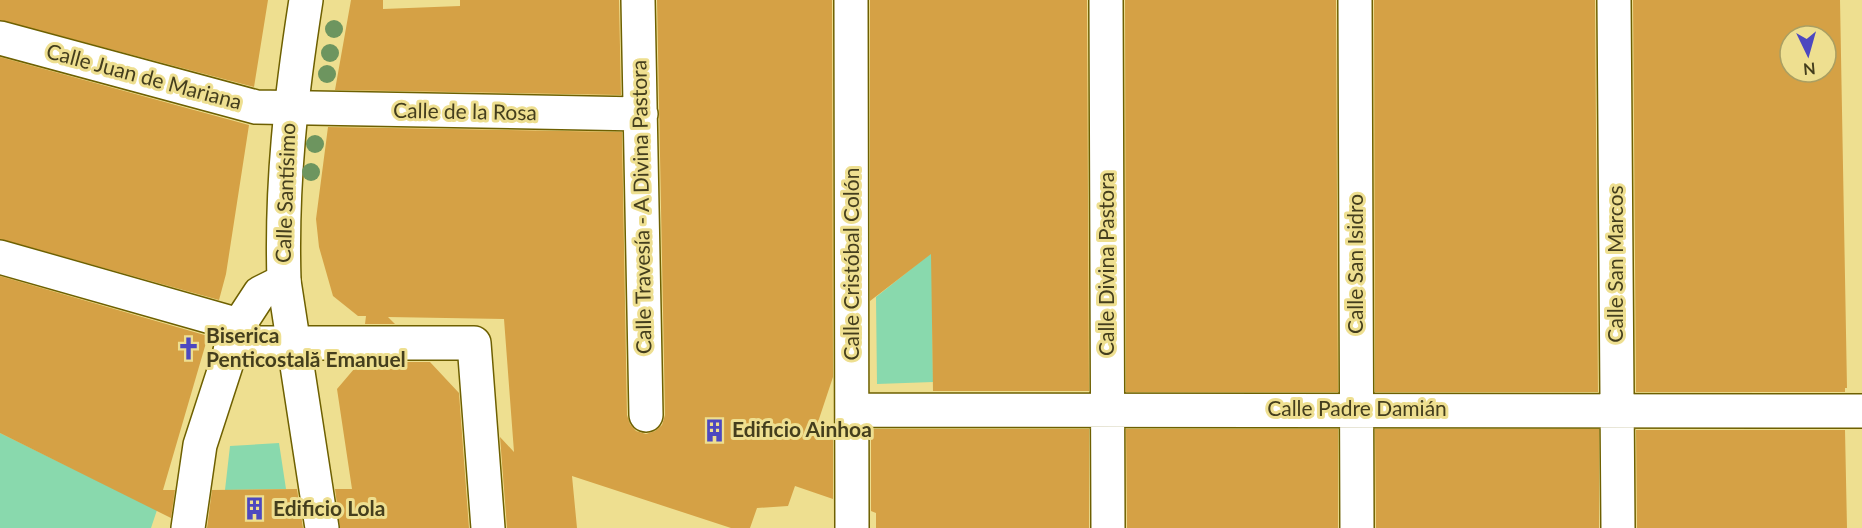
<svg xmlns="http://www.w3.org/2000/svg" width="1862" height="528" font-family="Lato,sans-serif">
  <style>
    .green { fill: #89d9ad }
    .building { fill: #d5a145; fill-rule: evenodd }
    .lines { fill: none; stroke-linecap: round; stroke-linejoin: round }
    .street-casing { stroke: #6e6001; stroke-width: 36 }
    .secondary-casing { stroke: #6e6001; stroke-width: 36 }
    .street { stroke: #fff; stroke-width: 33 }
    .secondary { stroke: #fff; stroke-width: 33 }
    .tree { fill: #6d955f }
    .labels { text-anchor: middle; stroke-width: 6; stroke-linejoin: round; paint-order: stroke }
    .street-label { font-size: 21px; fill: #443e1d; stroke: #eedf90 }
    .poi-label { font-size: 21px; font-weight: bold; fill: #443e1d; stroke: #eedf90; text-anchor: start }
  </style>
  <rect width="100%" height="100%" fill="#eedf90"/>
  <path class="green" d="M979 215 932 295 933 382 877 384 876 297Z
    M0 433 157 510 151 528H0Z
    M279 443 286 489 225 490 230 446Z"/>
  <path class="building" d="M0 0H268L254 87 0 20Z
    M351 0H383V9L460 6V0H619L621 95 335 90Z
    M657 0H832L833 377 817 425H833V499L795 486 788 506 757 508 750 528H731L572 476 577 528H507L500 437 514 452 504 319 388 317 395 324H365L366 316H358L333 296 319 247 316 219 328 127 622 132 627 415 630 424 636 431 646 434 655 431 662 425 665 415Z
    M870 0H1087L1089 391H933L931 254 870 301Z
    M1125 0H1336L1338 392H1126Z
    M1374 0H1595L1598 392H1375Z
    M1633 0H1840L1847 388H1845V392H1636ZM1790 36H1826V72H1790Z
    M0 57 249 125 226 274 219 300 0 239Z
    M0 276 208 336 163 490H175L171 518 0 433Z
    M360 362H430L459 393 469 528H340L335 489H352L337 389Z
    M871 429H1089V528H876V513L871 511Z
    M1126 429H1338V528H1127Z
    M1375 429H1599V528H1376Z
    M1636 430H1845L1847 528H1637Z
    M297 489 303 528H207L212 490Z"/>
  <g class="lines">
    <defs>
      <path id="street" d="M638 0 646 415
        M851 0 852 528
        M1106 0 1108 528
        M1355 0 1357 528
        M1614 0 1618 528
        M0 38 256 107 641 114
        M0 257 239 325
        M284 281 322 528
        M230 351 252 343H474L488 528
        M852 410 1862 411"/>
      <path id="secondary" d="M188 528 200 445 239 325 260 293 284 281C281 184 291 96 306 0"/>
    </defs>
    <use href="#street" class="street-casing"/>
    <use href="#secondary" class="secondary-casing"/>
    <use href="#street" class="street"/>
    <use href="#secondary" class="secondary"/>
  </g>
  <g class="tree">
    <circle cx="334" cy="29" r="9"/>
    <circle cx="330" cy="53" r="9"/>
    <circle cx="327" cy="74" r="9"/>
    <circle cx="315" cy="144" r="9"/>
    <circle cx="311" cy="172" r="9"/>
  </g>
  <defs>
    <symbol id="church-bare" viewBox="-9 -9 18 18"><path d="M-1.2-6h2.4v3.5h3.3v2.4h-3.3V6h-2.4V-.1h-3.3v-2.4h3.3Z" fill="#4d48bf" stroke="#eedf90" stroke-width="2.5" paint-order="stroke"/></symbol>
    <symbol id="building-bare" viewBox="-9 -9 18 18"><path d="M-4-6H4V6H1V3H-1V6H-4ZM-2.5-4.3h1.7v1.8h-1.7ZM.8-4.3h1.7v1.8H.8ZM-2.5-1h1.7V.8h-1.7ZM.8-1h1.7V.8H.8Z" fill="#4d48bf" stroke="#eedf90" stroke-width="2.5" paint-order="stroke"/></symbol>
  </defs>
  <g fill-rule="evenodd">
    <use href="#church-bare" x="172" y="332" width="33" height="33"/>
    <use href="#building-bare" x="698" y="414" width="33" height="33"/>
    <use href="#building-bare" x="238" y="492" width="33" height="33"/>
  </g>
  <g class="labels">
    <g class="street-label">
      <text transform="translate(144 77) rotate(15)" y="7">Calle Juan de Mariana</text>
      <text transform="translate(465 112) rotate(1)" y="7">Calle de la Rosa</text>
      <text transform="translate(286 193) rotate(-88)" y="7">Calle Santísimo</text>
      <text transform="translate(642 207) rotate(-91)" y="7">Calle Travesía - A Divina Pastora</text>
      <text transform="translate(852 264) rotate(-90)" y="7">Calle Cristóbal Colón</text>
      <text transform="translate(1107 264) rotate(-90)" y="7">Calle Divina Pastora</text>
      <text transform="translate(1356 264) rotate(-90)" y="7">Calle San Isidro</text>
      <text transform="translate(1616 264) rotate(-90)" y="7">Calle San Marcos</text>
      <text x="1357" y="416">Calle Padre Damián</text>
    </g>
    <g class="poi-label">
      <text x="206" y="343">Biserica<tspan x="206" dy="24">Penticostală Emanuel</tspan></text>
      <text x="732" y="437">Edificio Ainhoa</text>
      <text x="273" y="516">Edificio Lola</text>
    </g>
  </g>
  <g transform="translate(1808 54) rotate(175)"><circle r="28" fill="#eedf90" stroke="#aa9f62" stroke-width="1.5"/>
  <path d="M0-4.5L10 22L0 15L-10 22Z" fill="#4d48bf"/>
  <text y="-9" font-size="16" font-weight="bold" text-anchor="middle" fill="#443e1d">N</text>
  </g>
</svg>
